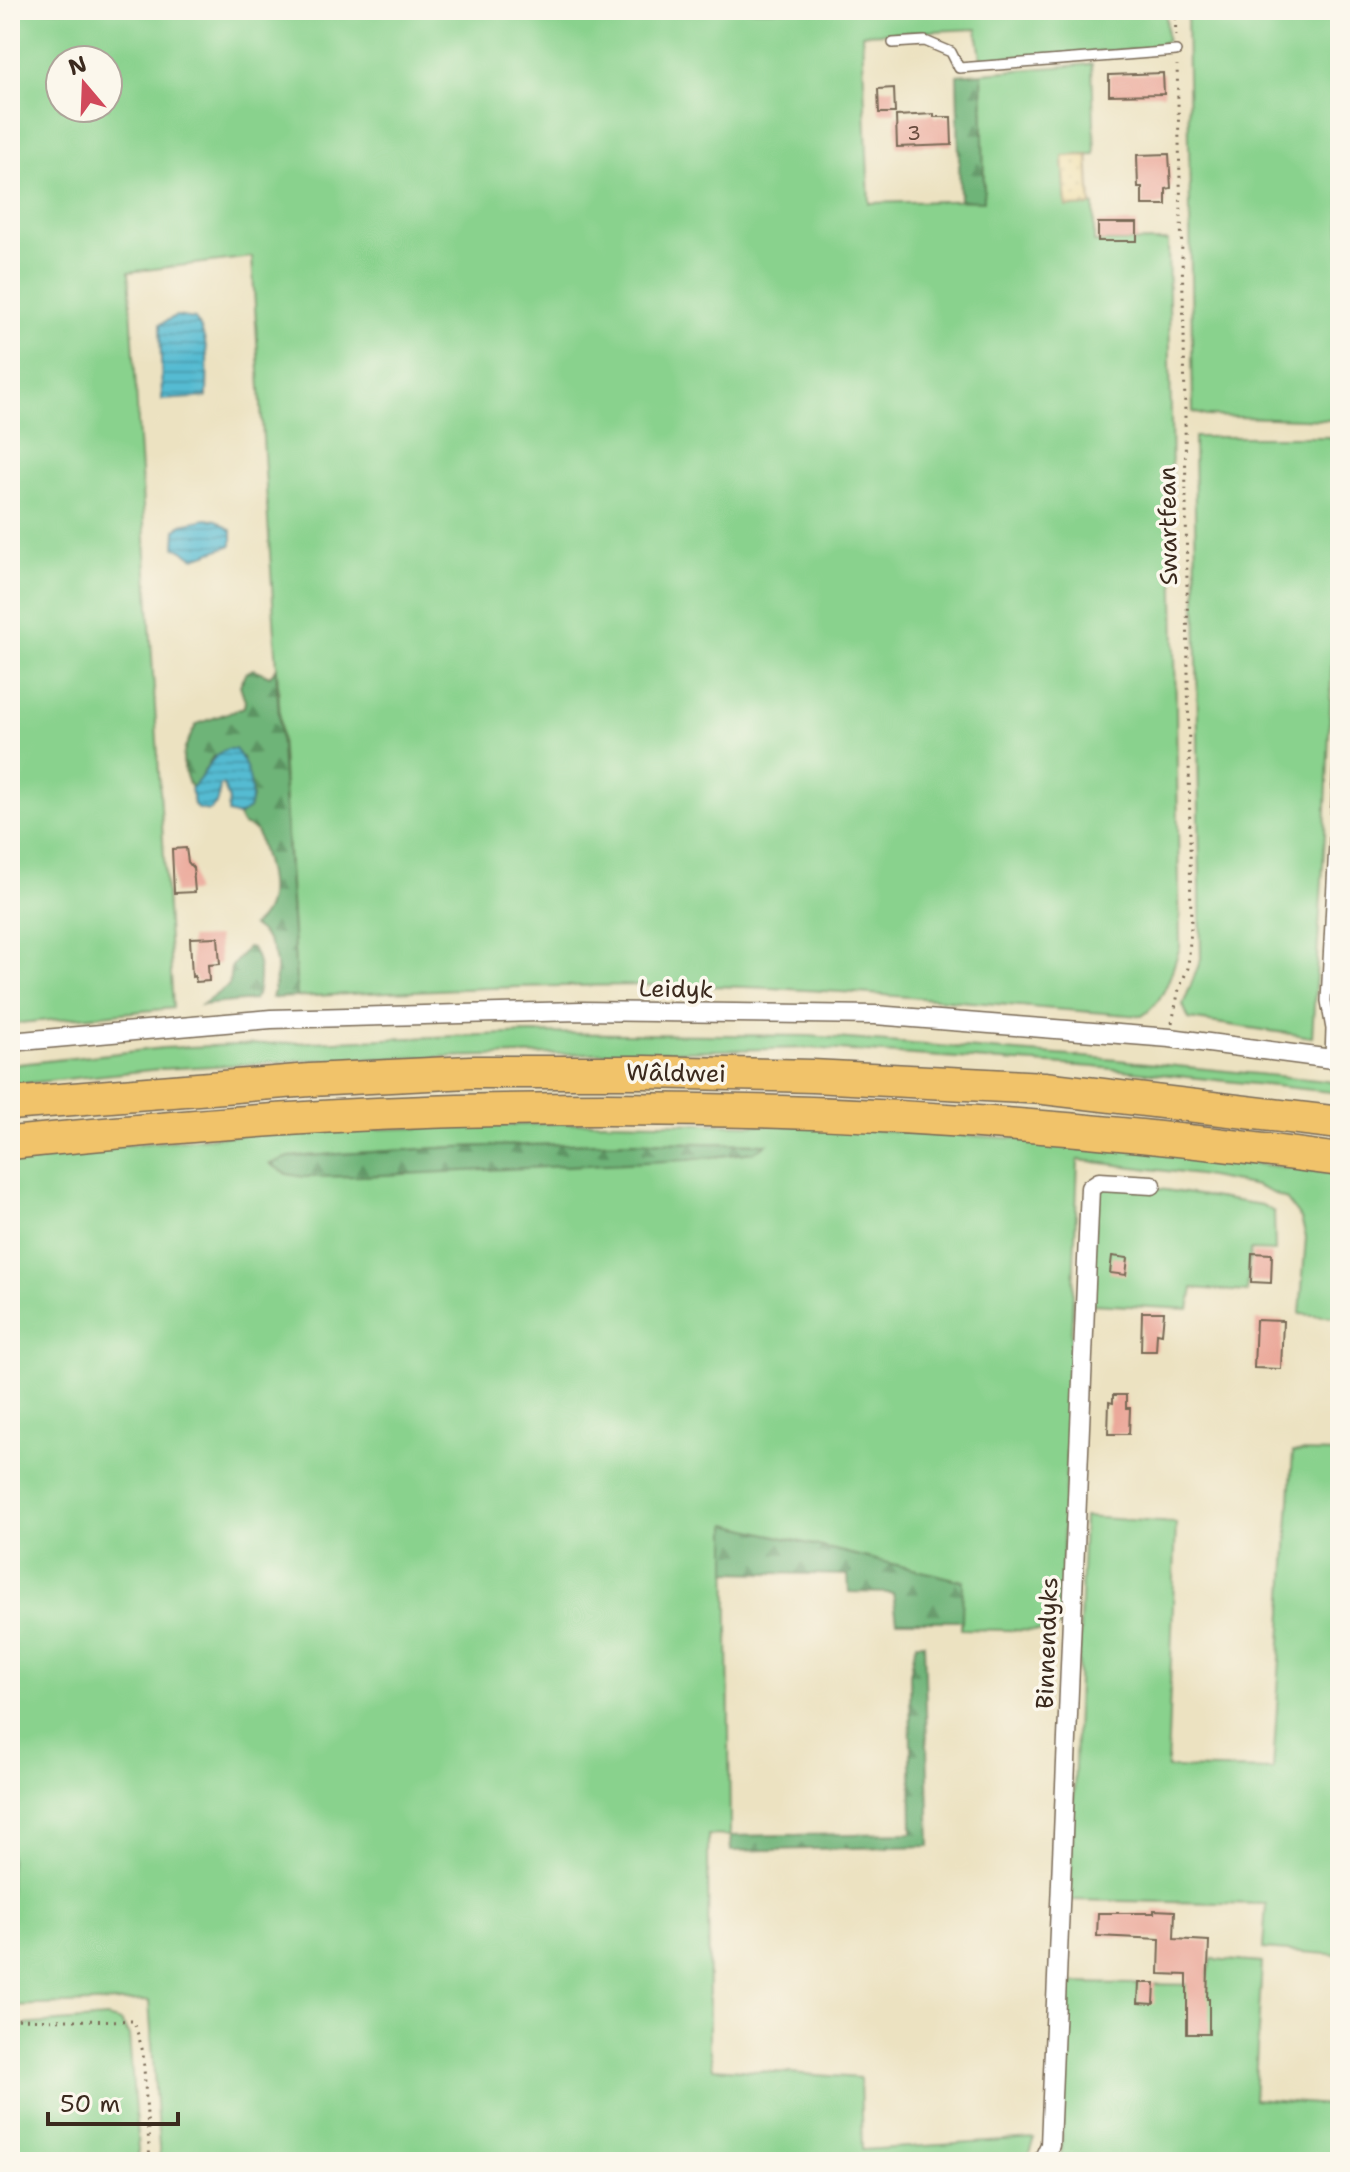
<svg xmlns="http://www.w3.org/2000/svg" width="1350" height="2172" font-family="'Shantell Sans',sans-serif">
  <style>
    .green { fill: #89d28d; stroke: #627e56; stroke-width: 2; fill-rule: evenodd }
    .forest { fill: url(#forest-firs); stroke: #546f4b; stroke-width: 2 }
    .sand { fill: url(#sand-dots); stroke: #94825e; stroke-width: 2 }
    .water { fill: url(#water-rules); stroke: #487278; stroke-width: 2 }
    .building { fill: #eba89a }
    .lines { fill: none; stroke-linecap: round; stroke-linejoin: round }
    .lane-casing { stroke: #796a57; stroke-width: 12 }
    .street-casing { stroke: #796a57; stroke-width: 21 }
    .highway-casing { stroke: #796a57; stroke-width: 35 }
    .path { stroke: #796a57; stroke-width: 3; stroke-dasharray: 2 6; stroke-linecap: butt }
    .lane { stroke: #fff; stroke-width: 9 }
    .street { stroke: #fff; stroke-width: 18 }
    .highway { stroke: #f1c36a; stroke-width: 32 }
    .labels { text-anchor: middle; stroke-width: 7; stroke-linejoin: round; paint-order: stroke }
    .number-label { font-size: 20px; fill: #674a3d }
    .street-label { font-size: 24px; fill: #3b2a1e; stroke: #fbf7ec }
  </style>
  <defs>
    <pattern id="forest-firs" width="22" height="20" patternUnits="userSpaceOnUse" patternTransform="scale(2)"><rect width="22" height="20" fill="#6eb478"/><path d="M5 1l3.5 6h-7zM16 11l3.5 6h-7z" fill="#5c9362"/></pattern>
    <pattern id="sand-dots" width="8" height="8" patternUnits="userSpaceOnUse" patternTransform="scale(2)"><rect width="8" height="8" fill="#eeda9e"/><path d="M2 2h.1M6 6h.1" fill="none" stroke="#cdbb88" stroke-width="1.8" stroke-linecap="round"/></pattern>
    <pattern id="water-rules" width="6" height="5" patternUnits="userSpaceOnUse" patternTransform="scale(2)"><rect width="6" height="5" fill="#54bbd2"/><path d="M0 2.5h6" fill="none" stroke="#4798aa"/></pattern>
  </defs>
  <rect width="100%" height="100%" fill="#fbf7ec"/>
  <filter id="ink" filterUnits="userSpaceOnUse"><feTurbulence type="fractalNoise" baseFrequency=".0125" numOctaves="2"/><feDisplacementMap in="SourceGraphic" scale="16" xChannelSelector="R" yChannelSelector="G"/><feConvolveMatrix kernelMatrix="1 2 1 2 8 2 1 2 1" color-interpolation-filters="sRGB"/></filter>
  <filter id="wash" filterUnits="userSpaceOnUse"><feTurbulence type="fractalNoise" baseFrequency=".006" numOctaves="4" result="noise"/><feDisplacementMap in="SourceGraphic" scale="32" xChannelSelector="R" yChannelSelector="G"/><feGaussianBlur stdDeviation="1.8" result="paint"/><feColorMatrix in="noise" values="0 0 0 0 0 0 0 0 0 0 0 0 0 0 0 0 0 1.4 0 .05"/><feComposite in="paint" operator="in"/></filter>
  <g filter="url(#wash)">
    <rect width="100%" height="100%" fill="#ece2c1"/>
    <path class="green" d="M10 10H1166L1167 41 1145 49 981 59 977 29 862 34 869 203 984 200 982 73 1092 64 1095 155 1063 156 1066 206 1094 205V242L1168 241 1180 947C1171 973 1166 1000 1142 1016 1010 1006 877 992 744 987 595 982 445 988 297 997L252 257 129 272 173 1008 10 1024ZM60 60H108V108H60Z
      M1187 10H1340V425L1332 420 1206 416 1193 412Z
      M1194 437H1329L1336 442 1340 453 1325 834 1312 1037 1189 1019 1183 1005 1201 959Z
      M1340 839V1033L1335 963Z
      M532 1033 809 1036 1097 1058 1317 1080 1340 1083V1093L1094 1067 808 1048 316 1060 160 1069 10 1085V1065L163 1048Z
      M605 1122 807 1126 1078 1142 1340 1174V1317L1300 1314 1306 1237 1301 1219 1286 1199 1257 1186 1198 1175 1078 1160 1060 1626 1046 1631 961 1629 962 1581 727 1525 730 1836 708 1835 709 2047 713 2068 860 2078 862 2150 1034 2139 1026 2162H160L149 2001 10 2006V1156L257 1133ZM634 1142 765 1144 754 1152 687 1160 289 1157 456 1147Z
      M1114 1182 1262 1205 1274 1212 1275 1251 1250 1250 1247 1292 1193 1288 1189 1309 1091 1304 1097 1197 1101 1190Z
      M1293 1452 1340 1453V1955L1263 1949 1266 1904 1070 1900 1084 1517 1176 1523 1167 1768 1273 1770Z
      M1212 1959 1262 1963 1254 2099 1340 2106V2162H1061L1067 1983 1205 1985Z
      M107 2018 121 2022 129 2036 139 2162H10V2026Z"/>
    <path class="forest" d="M982 73 984 201 960 200 957 75Z
      M253 669 270 676 276 669 297 997 272 998C280 970 279 943 252 926 283 906 265 859 256 830L243 825 238 816 249 809 252 797 242 757 213 756 198 782 191 788C177 759 183 750 197 724L244 707 245 701 240 685 246 673Z
      M247 947 252 948C261 963 260 978 257 995L253 1000 202 1005 229 985 231 968Z
      M634 1142 767 1144 754 1152 687 1160 364 1176 304 1177 287 1174 270 1164 289 1157 456 1147Z
      M727 1524 963 1581 962 1621H897L893 1593 849 1592 848 1575 727 1572Z
      M916 1643H924L930 1846 731 1851 730 1836 912 1833 910 1674Z"/>
    <path class="sand" d="M1088 155 1091 206 1066 207 1063 156Z"/>
    <path class="water" d="M176 316 195 319C211 339 207 372 207 397L162 400 160 324Z
      M206 519 217 520 232 531V545L195 558 175 547 176 530 182 524Z
      M227 749H235C248 763 255 791 249 809L238 816 228 813 229 800 223 784 220 786 218 802 209 811 198 809 194 805 191 788C208 775 205 760 227 749Z"/>
    <g id="blocks">
      <path class="building" d="M1163 73 1164 94 1109 95V75Z
        M894 88 895 113H879L878 89Z
        M934 114V117H951L952 145 897 147 896 116Z
        M1169 154 1171 188 1166 189V205H1142V188H1138L1137 155Z
        M1098 223H1137V241H1098Z
        M186 848 188 862 193 868 195 892 174 893 172 849Z
        M218 937 220 964 208 965 209 981 196 982 195 976 192 977 190 938Z
        M1252 1253 1272 1254 1271 1283 1251 1282Z
        M1112 1256 1128 1258 1126 1275 1110 1273Z
        M1142 1312H1164L1162 1334 1157 1333 1156 1351H1141Z
        M1256 1320 1283 1321 1281 1369 1254 1368Z
        M1113 1395H1126V1408H1130L1129 1434H1108L1109 1402 1113 1403Z
        M1154 1910 1175 1911 1174 1939 1209 1941 1207 1999H1209V2034H1187V1975L1159 1974 1160 1939 1097 1936 1098 1913H1154Z
        M1139 1983H1155L1154 2004 1138 2003Z"/>
    </g>
  </g>
  <g filter="url(#ink)">
    <use href="#blocks" fill-opacity="0" stroke="#796a57" stroke-width="2"/>
    <g class="lines">
      <defs>
        <path id="lane" d="M893 43 925 41 951 52 959 68 1176 51
          M1330 1058 1331 1029 1326 1001 1340 726"/>
        <path id="street" d="M10 1042 271 1019 580 1011 875 1015 1170 1038 1340 1060
          M1042 2162 1050 2145 1090 1188 1099 1182 1152 1185"/>
        <path id="highway" d="M10 1104 310 1080 470 1072H645L812 1076 1044 1088 1340 1123
          M10 1143C159 1128 308 1115 458 1111 753 1103 1048 1119 1340 1160"/>
      </defs>
      <use href="#lane" class="lane-casing"/>
      <use href="#street" class="street-casing"/>
      <use href="#highway" class="highway-casing"/>
      <path class="path" d="M1175 10 1176 38
        M1172 1023 1179 989 1188 968 1191 927 1184 333 1177 65
        M10 2019 134 2021 143 2052 150 2162"/>
      <use href="#lane" class="lane"/>
      <use href="#street" class="street"/>
      <use href="#highway" class="highway"/>
    </g>
  </g>
  <g class="labels">
    <g class="number-label">
      <text x="914" y="140">3</text>
    </g>
    <g class="street-label">
      <text transform="translate(1168 526) rotate(-91)" y="8">Swartfean</text>
      <text transform="translate(676 989) rotate(1)" y="8">Leidyk</text>
      <text transform="translate(676 1073) rotate(1)" y="8">Wâldwei</text>
      <text transform="translate(1047 1643) rotate(-88)" y="8">Binnendyks</text>
    </g>
  </g>
  <rect width="1350" height="2172" fill="none" stroke="#fbf7ec" stroke-width="40"/>
  <g transform="translate(84 84) rotate(341)"><circle r="38" fill="#fbf7ec" stroke="#aea59a" stroke-width="2"/>
  <path d="M0-6L14 30L0 20L-14 30Z" fill="#d1495b"/>
  <text y="-12" font-size="22" font-weight="bold" text-anchor="middle" fill="#3b2a1e">N</text>
  </g>
  <path d="M48 2112v12h130v-12" fill="none" stroke="#3b2a1e" stroke-width="4"/>
  <text x="60" y="2112" font-size="24" fill="#3b2a1e" stroke="#fbf7ec" stroke-width="6" paint-order="stroke">50 m</text>
</svg>
